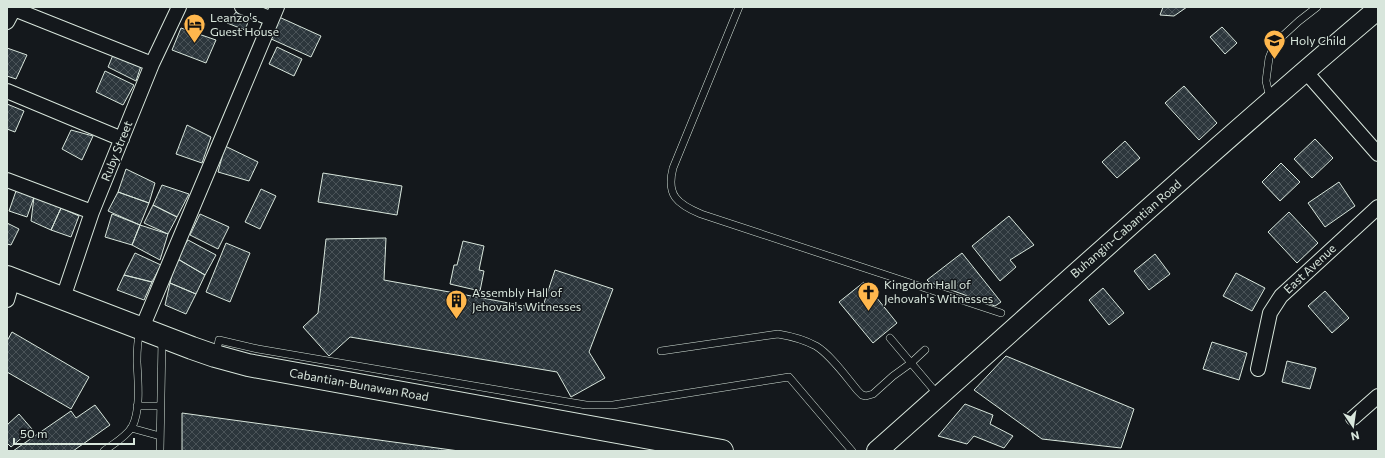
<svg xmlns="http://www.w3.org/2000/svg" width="1385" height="458" font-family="Commissioner,sans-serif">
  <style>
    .building { fill: url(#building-cross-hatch); stroke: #d8e6dc }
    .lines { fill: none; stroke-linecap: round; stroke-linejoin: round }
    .lane-casing { stroke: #d8e6dc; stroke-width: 8 }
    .street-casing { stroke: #d8e6dc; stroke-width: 16 }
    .secondary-casing { stroke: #d8e6dc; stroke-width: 22 }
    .primary-casing { stroke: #d8e6dc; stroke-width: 24 }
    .lane { stroke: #14181c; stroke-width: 7 }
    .street { stroke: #14181c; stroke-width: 14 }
    .secondary { stroke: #14181c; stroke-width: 20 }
    .primary { stroke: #14181c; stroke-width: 22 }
    .labels { text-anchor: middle; stroke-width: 3; stroke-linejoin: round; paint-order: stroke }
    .poi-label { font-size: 12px; fill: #d8e6dc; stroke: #14181c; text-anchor: start }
    .street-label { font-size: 12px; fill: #d8e6dc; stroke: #14181c }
  </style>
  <defs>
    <pattern id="building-cross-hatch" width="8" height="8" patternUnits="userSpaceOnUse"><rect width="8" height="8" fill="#2c363c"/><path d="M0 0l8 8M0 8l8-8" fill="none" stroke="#4a5358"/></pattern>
  </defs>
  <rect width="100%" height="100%" fill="#14181c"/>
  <path class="building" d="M1163 7H1187L1174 16 1160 15Z
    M237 11 250 17 245 30 227 23Z
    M279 17 321 36 311 57 269 38Z
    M1222 27 1237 43 1225 54 1210 37Z
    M181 28 216 40 206 63 172 50Z
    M277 47 302 59 294 76 269 64Z
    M7 48 27 55 16 79 7 76Z
    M113 55 141 66 136 81 108 67Z
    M105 71 134 85 123 105 96 92Z
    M1184 86 1217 123 1199 140 1165 103Z
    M7 104 24 111 15 132 7 129Z
    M187 125 211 137 202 163 176 154Z
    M71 130 93 136 82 160 62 149Z
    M1315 139 1333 158 1312 178 1294 159Z
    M1125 141 1140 158 1117 178 1102 162Z
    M225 146 258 162 249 181 218 172Z
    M1281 163 1300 182 1280 201 1262 182Z
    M126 169 155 183 149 203 118 192Z
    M323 173 402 186 397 215 318 202Z
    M1339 182 1355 206 1325 227 1308 203Z
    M162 185 189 194 177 217 153 205Z
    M261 189 276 196 260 229 245 222Z
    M16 191 34 197 27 217 9 211Z
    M118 192 149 203 140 225 108 211Z
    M34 197 61 208 51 230 31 221Z
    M153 205 177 217 168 234 144 223Z
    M61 208 79 216 71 237 51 230Z
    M1289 212 1318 243 1297 263 1268 232Z
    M112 214 140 225 132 245 105 237Z
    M200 214 229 227 218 249 190 235Z
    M1009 216 1034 245 1010 260 1016 267 1000 281 972 246Z
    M7 223 19 229 11 245 7 244Z
    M140 225 168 234 160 260 132 245Z
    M386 238 384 280 542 309 555 270 613 289 589 352 605 378 571 397 557 372 350 337 329 356 303 327 318 313 326 239Z
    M188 240 216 255 205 275 176 258Z
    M463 241 484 246 479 270 484 271 480 291 450 284 454 265H457Z
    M226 243 250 253 230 302 206 292Z
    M135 253 161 265 152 282 124 275Z
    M962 253 1001 302 995 306 929 282 927 280Z
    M1155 254 1170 274 1149 290 1134 271Z
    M176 258 205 275 196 294 170 283Z
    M1236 273 1265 288 1252 311 1223 296Z
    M124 275 152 282 144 300 117 290Z
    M864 282 897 323 873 343 839 302Z
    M170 283 196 294 186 314 165 305Z
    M1103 288 1124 313 1109 325 1089 300Z
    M1325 291 1349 318 1332 333 1308 306Z
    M12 332 89 377 71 409 7 372V341Z
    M1212 342 1247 353 1239 380 1203 369Z
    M1006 356 1134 409 1121 448 1042 439 974 390Z
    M1287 361 1316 368 1310 389 1282 382Z
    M965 404 993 415 990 424 1013 436 1004 448 974 436 967 444 938 436Z
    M95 405 110 425 73 451H13L71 411 76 418Z
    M182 413 459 451H182Z
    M19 414 32 429 11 447 7 443V425Z"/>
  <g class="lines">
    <defs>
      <path id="lane" d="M739 7 673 168C666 195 677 204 701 214L1001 313
        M1270 98 1266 81 1269 58 1275 43 1299 21 1317 7
        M890 338 939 396
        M661 351 778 334C790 336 805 340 816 346 831 355 847 378 858 391L862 395 866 396 873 394 893 376 911 363 925 350
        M216 355 219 340 258 349 586 405H613L789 377 852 451
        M137 406H160
        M131 428 160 436
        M104 451C113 444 126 437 132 427 141 410 138 381 137 362 137 352 137 341 140 332
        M160 451 162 339"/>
      <path id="street" d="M242 7 272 19
        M14 9 152 64
        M7 22 15 7
        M1305 71 1378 154
        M7 91 122 139
        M7 180 92 212
        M63 298 92 212 152 64 179 7
        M7 300 13 279
        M142 328 277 7
        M1258 369 1270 313 1281 296 1378 207
        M1353 418 1378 396"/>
      <path id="secondary" d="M877 451C1044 303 1208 153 1378 9"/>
      <path id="primary" d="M7 277 192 348 215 356 248 365 722 451"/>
    </defs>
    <use href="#lane" class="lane-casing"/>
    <use href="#street" class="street-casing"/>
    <use href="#secondary" class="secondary-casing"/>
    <use href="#primary" class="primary-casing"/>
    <use href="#lane" class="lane"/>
    <use href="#street" class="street"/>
    <use href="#secondary" class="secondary"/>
    <use href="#primary" class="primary"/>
  </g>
  <defs>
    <symbol id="hotel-pin" viewBox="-11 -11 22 30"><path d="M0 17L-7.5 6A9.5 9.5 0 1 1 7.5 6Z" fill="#ffb74d" stroke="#14181c"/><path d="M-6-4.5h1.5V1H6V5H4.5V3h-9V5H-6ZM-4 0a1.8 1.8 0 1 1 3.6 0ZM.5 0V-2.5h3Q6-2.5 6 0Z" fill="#111"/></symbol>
    <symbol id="school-pin" viewBox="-11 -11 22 30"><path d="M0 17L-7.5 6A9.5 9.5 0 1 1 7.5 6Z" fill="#ffb74d" stroke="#14181c"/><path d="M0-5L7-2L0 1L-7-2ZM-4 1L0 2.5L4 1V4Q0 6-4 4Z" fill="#111"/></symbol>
    <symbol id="church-pin" viewBox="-11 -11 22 30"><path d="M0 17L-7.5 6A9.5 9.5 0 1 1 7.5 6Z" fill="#ffb74d" stroke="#14181c"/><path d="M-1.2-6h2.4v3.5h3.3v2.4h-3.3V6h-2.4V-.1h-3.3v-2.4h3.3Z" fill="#111"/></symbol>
    <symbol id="building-pin" viewBox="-11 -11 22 30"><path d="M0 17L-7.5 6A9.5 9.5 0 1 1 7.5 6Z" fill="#ffb74d" stroke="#14181c"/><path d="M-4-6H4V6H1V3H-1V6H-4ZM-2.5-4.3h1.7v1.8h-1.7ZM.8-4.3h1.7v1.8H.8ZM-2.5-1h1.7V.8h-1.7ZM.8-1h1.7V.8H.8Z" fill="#111"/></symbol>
  </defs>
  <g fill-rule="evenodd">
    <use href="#hotel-pin" x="182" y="12" width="25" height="34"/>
    <use href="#school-pin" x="1262" y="28" width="25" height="34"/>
    <use href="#church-pin" x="856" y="280" width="25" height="34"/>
    <use href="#building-pin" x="444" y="288" width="25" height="34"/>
  </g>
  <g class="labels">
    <g class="poi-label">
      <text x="210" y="22">Leanzo's<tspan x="210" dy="14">Guest House</tspan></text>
      <text x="1290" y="45">Holy Child</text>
      <text x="884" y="289">Kingdom Hall of<tspan x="884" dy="14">Jehovah's Witnesses</tspan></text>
      <text x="472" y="297">Assembly Hall of<tspan x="472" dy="14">Jehovah's Witnesses</tspan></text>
    </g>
    <g class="street-label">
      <text transform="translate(117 151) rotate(-68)" y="4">Ruby Street</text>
      <text transform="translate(1126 229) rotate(-41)" y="4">Buhangin-Cabantian Road</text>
      <text transform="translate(1310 269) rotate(-43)" y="4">East Avenue</text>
      <text transform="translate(359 385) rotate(10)" y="4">Cabantian-Bunawan Road</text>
    </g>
  </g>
  <rect width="1385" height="458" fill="none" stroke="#d8e6dc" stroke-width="16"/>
  <g transform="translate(1353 426) rotate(167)" stroke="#14181c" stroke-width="3" paint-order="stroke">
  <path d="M0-3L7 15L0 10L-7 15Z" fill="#d8e6dc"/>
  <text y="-6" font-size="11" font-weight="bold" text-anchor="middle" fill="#d8e6dc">N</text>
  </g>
  <path d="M14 438v6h120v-6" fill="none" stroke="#d8e6dc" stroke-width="2"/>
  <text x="20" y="438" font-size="12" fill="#d8e6dc" stroke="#14181c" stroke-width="3" paint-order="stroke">50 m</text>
</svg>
